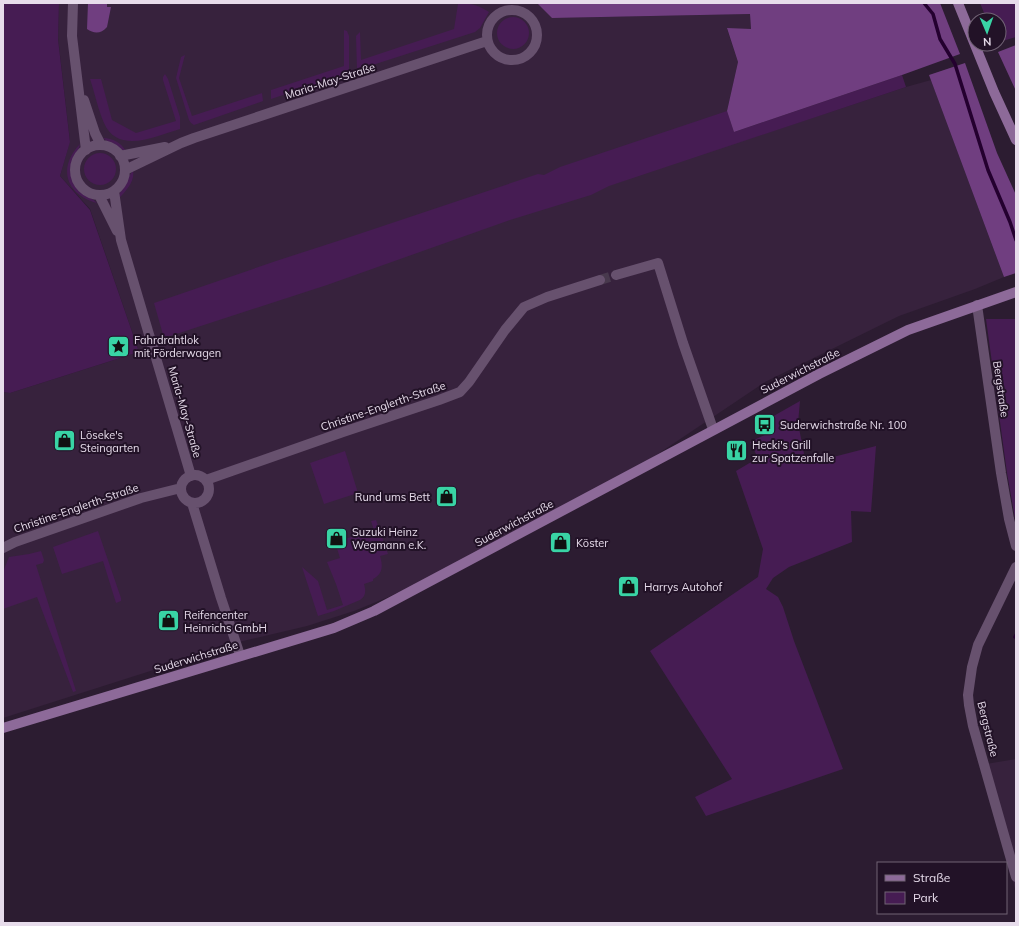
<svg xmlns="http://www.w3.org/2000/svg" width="1019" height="926" font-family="Mulish,sans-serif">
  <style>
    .built { fill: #37223d }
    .green { fill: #461c53 }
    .forest { fill: #703e80 }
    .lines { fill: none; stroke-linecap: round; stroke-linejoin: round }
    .stream { stroke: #24002f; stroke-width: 3.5 }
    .street-tunnel { stroke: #48394d; stroke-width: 10; stroke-dasharray: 10 5; stroke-linecap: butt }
    .street { stroke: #67516e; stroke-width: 10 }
    .secondary { stroke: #8d6a99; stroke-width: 10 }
    .labels { text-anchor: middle; stroke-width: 4; stroke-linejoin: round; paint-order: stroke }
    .street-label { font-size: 11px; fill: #e7dceb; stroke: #221227 }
    .poi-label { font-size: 11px; fill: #e7dceb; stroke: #221227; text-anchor: start }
  </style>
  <rect width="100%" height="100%" fill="#2c1c31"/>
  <path class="built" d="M59 3H537L552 18 750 14 751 29H727L738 62 727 111 739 142 906 87 931 80 1004 277 975 289 899 316 765 382 634 470 454 567 386 598 354 611 307 626 230 644 166 666 3 718V392L10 393 139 352 90 209 60 176 70 141 58 38Z
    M1016 759V893L987 777 980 765Z"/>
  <path class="green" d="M3 3H59L58 39 70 142 60 176 90 210 139 352 10 393 3 392Z
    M452 3C468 3 475 3 489 12L480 28 475 32 357 70 356 36 360 32 361 60 454 29 458 4Z
    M980 3H1016V37L999 42V20H987Z
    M497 33a16 16 0 1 1 32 0a16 16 0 1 1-32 0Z
    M344 30 347 31 349 36V73L271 99V90L344 66Z
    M185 55 179 78 192 116 262 93 263 101 194 125 191 123 189 120 176 78 181 57Z
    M165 74 168 79 180 117V129C156 136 118 155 104 123 98 109 95 94 90 79H101L112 120 136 133 176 121 163 80V77Z
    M902 75 906 87 609 186 591 195 510 220 327 285 164 338 154 303 276 261 347 238 538 174 544 175 560 167 727 111 734 132Z
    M103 138C113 138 121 143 126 151 117 149 110 144 103 138Z
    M80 144C79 151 74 155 72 161 71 165 71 170 71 174 72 190 87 193 97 203 66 195 57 168 80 144Z
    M84 169a16 16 0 1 1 32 0a16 16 0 1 1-32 0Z
    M133 171C135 181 126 191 119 198 119 190 128 176 133 171Z
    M1016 319V524L1007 473 986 319Z
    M800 401 798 423 806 464 876 446 871 512 851 511 852 542 789 567 773 578 766 589 778 597 783 607 794 641 843 769 706 816 695 797 732 779 650 651 758 577 763 549 736 471 758 458 750 442 769 433 763 422Z
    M345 451 358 493 324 504 310 463Z
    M376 520 388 554 380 556C383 566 383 574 373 579V581L364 584C366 591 366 596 360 600L334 611 318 616 302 567 318 581 327 610 343 605 336 584 327 562 340 558 335 542 374 530 371 521Z
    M98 531 121 598V601L116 603 103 561 62 574 53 547Z
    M41 551 44 560 43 563 36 565 76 691 73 692 37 597 3 609V572L9 557 29 554Z"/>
  <path class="forest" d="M88 3H107V7H111L107 27C101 34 94 34 87 29Z
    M537 3H940L960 54 902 75 734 132 727 111 738 62 727 28 751 29 750 14 552 18Z
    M1016 45V91L998 52Z
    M965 63 997 153 1016 195V273L1004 277 929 75Z"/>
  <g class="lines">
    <path class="stream" d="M924 3 933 14 940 39 955 64 988 170 1010 222 1016 240
      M1015 637 1016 635"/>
    <path class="street-tunnel" d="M600 280 616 275"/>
    <path class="street" d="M73 3 72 36 86 150
      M487 35a25 25 0 1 1 50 0a25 25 0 1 1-50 0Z
      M84 100 95 133 101 145
      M75 170a25 25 0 1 1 50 0a25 25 0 1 1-50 0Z
      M120 156 165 147
      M125 170 181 143 194 138 487 41
      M114 191 121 240 191 476
      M99 195 117 231
      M616 275 658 263 683 343 713 429
      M977 305 1001 473 1009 519 1016 546
      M181 489a14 14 0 1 1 28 0a14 14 0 1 1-28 0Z
      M206 480 343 432 439 400 460 392 469 382 505 330 524 307 547 297 600 280
      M192 503 221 598 240 655
      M3 548 15 542 141 498 181 488
      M1016 567 978 645 972 667 968 695 969 705 973 726 1016 877"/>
    <path class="secondary" d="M958 3 994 92 1016 140
      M3 728 334 628 374 611 819 374 908 330 1016 292"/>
  </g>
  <defs>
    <symbol id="sight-square" viewBox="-11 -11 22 22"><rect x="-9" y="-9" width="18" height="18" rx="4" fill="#39d4a5" stroke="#221227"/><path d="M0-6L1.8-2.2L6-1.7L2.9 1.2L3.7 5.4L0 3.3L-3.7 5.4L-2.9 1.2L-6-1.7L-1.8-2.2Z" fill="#111"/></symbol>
    <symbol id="bus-square" viewBox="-11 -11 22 22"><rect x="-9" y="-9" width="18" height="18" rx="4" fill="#39d4a5" stroke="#221227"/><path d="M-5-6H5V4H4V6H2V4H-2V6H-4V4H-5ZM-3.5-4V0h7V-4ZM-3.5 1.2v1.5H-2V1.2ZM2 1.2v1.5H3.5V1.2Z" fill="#111"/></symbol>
    <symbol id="shop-square" viewBox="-11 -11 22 22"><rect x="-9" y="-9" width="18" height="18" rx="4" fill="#39d4a5" stroke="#221227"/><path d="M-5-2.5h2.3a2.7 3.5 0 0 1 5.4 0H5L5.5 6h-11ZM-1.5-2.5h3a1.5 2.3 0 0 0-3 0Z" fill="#111"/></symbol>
    <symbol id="restaurant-square" viewBox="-11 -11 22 22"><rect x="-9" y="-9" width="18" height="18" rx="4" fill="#39d4a5" stroke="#221227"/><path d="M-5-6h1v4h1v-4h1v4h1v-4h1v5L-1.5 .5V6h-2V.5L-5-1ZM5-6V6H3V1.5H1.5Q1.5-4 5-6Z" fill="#111"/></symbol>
  </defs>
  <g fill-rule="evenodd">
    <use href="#sight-square" x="106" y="334" width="25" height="25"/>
    <use href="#bus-square" x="752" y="412" width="25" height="25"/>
    <use href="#shop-square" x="52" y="428" width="25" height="25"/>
    <use href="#restaurant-square" x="724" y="438" width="25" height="25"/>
    <use href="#shop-square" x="434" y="484" width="25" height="25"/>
    <use href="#shop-square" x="324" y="526" width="25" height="25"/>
    <use href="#shop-square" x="548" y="530" width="25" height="25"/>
    <use href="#shop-square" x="616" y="574" width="25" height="25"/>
    <use href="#shop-square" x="156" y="608" width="25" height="25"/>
  </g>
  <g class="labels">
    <g class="street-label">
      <text transform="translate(330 81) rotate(-18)" y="4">Maria-May-Straße</text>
      <text transform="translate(800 371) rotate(-27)" y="4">Suderwichstraße</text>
      <text transform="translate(1001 389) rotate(82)" y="4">Bergstraße</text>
      <text transform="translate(383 406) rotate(-19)" y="4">Christine-Englerth-Straße</text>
      <text transform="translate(185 412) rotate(74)" y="4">Maria-May-Straße</text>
      <text transform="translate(76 508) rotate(-19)" y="4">Christine-Englerth-Straße</text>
      <text transform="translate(514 523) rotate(-28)" y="4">Suderwichstraße</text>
      <text transform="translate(196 657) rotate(-17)" y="4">Suderwichstraße</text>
      <text transform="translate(988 729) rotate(76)" y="4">Bergstraße</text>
    </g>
    <g class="poi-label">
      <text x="134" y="344">Fahrdrahtlok<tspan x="134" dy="13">mit Förderwagen</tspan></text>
      <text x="780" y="429">Suderwichstraße Nr. 100</text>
      <text x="80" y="439">Löseke's<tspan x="80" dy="13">Steingarten</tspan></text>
      <text x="752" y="449">Hecki's Grill<tspan x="752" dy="13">zur Spatzenfalle</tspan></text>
      <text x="430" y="501" text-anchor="end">Rund ums Bett</text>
      <text x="352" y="536">Suzuki Heinz<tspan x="352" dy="13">Wegmann e.K.</tspan></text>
      <text x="576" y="547">Köster</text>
      <text x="644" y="591">Harrys Autohof</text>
      <text x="184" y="619">Reifencenter<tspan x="184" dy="13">Heinrichs GmbH</tspan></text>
    </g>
  </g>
  <rect width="1019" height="926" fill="none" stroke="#e7dceb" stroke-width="8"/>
  <rect x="877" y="862" width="130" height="52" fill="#221227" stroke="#716375"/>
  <rect x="885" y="875" width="20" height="6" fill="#8d6a99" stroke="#716375"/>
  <text x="913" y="882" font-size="12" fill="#e7dceb">Straße</text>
  <rect x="885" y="892" width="20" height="12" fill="#461c53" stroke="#716375"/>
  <text x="913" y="902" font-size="12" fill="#e7dceb">Park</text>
  <g transform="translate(987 32) rotate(178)"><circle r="19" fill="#221227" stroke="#716375"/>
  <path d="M0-3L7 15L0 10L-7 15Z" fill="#39d4a5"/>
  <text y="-6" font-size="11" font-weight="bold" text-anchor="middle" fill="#e7dceb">N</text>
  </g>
</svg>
